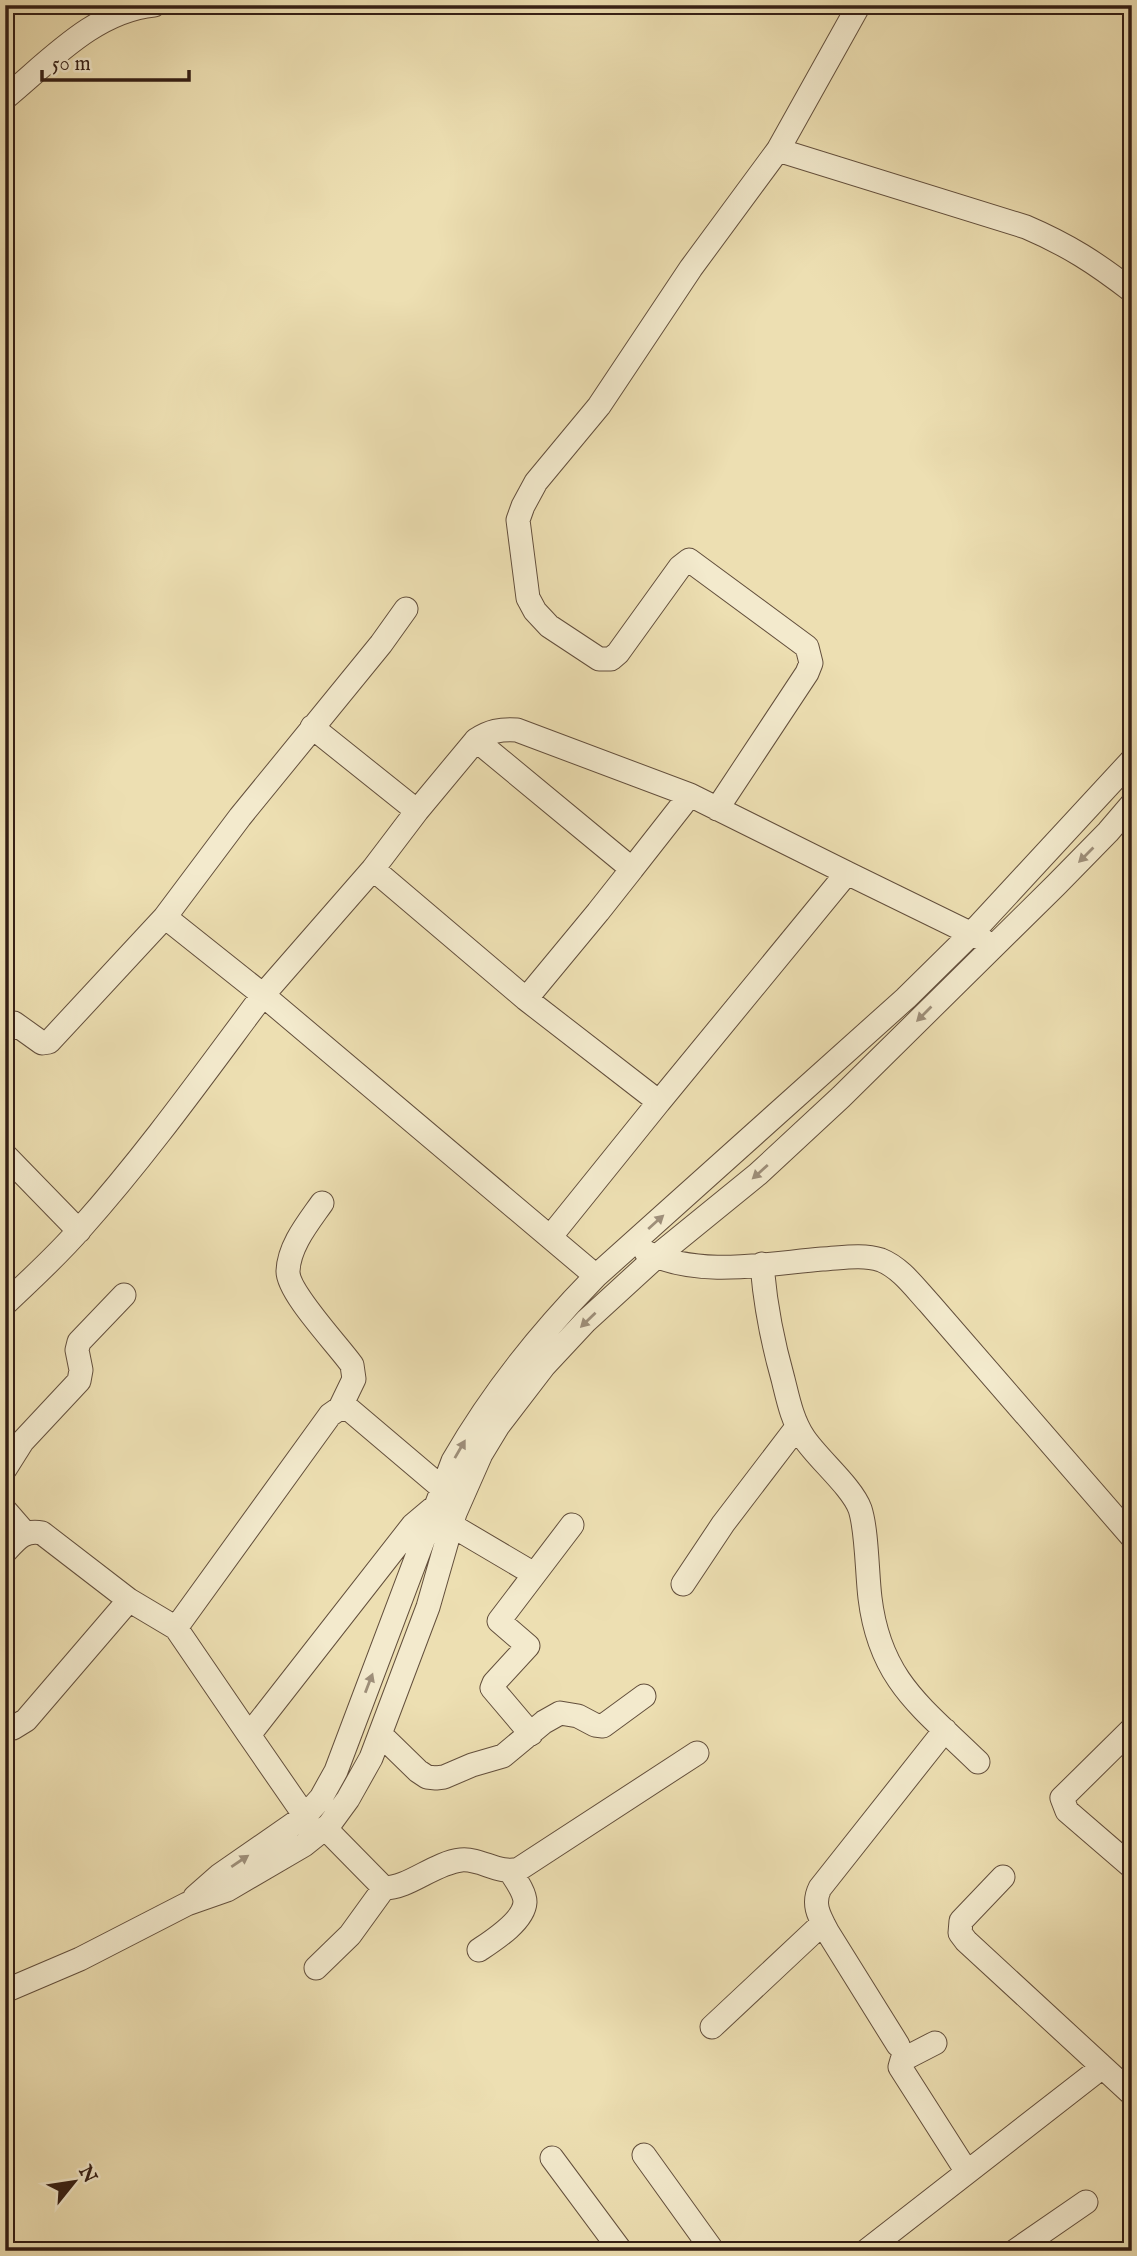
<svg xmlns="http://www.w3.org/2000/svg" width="1137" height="2256" font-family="'IM FELL English',serif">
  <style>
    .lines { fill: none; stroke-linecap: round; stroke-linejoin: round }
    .minor-casing { stroke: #634f3c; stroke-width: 25 }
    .minor { stroke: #f3eacd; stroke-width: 23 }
    .oneway { fill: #9e8f7a }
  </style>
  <rect width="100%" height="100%" fill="#eddfb2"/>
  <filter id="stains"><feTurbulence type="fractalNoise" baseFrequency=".00286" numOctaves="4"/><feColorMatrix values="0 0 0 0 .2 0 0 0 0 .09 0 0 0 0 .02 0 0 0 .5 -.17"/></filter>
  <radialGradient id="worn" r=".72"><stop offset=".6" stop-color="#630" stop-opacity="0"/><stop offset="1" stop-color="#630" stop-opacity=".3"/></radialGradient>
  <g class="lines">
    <defs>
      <path id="minor" d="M5 98C50 61 94 11 154 5
        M778 150 1026 227C1068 245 1096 263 1132 291
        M476 740C490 731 500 729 517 730L690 795
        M717 809 807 673 811 663 807 647 689 560 680 567 618 653 611 659H599L549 626 535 611 528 598 518 520 523 506 536 482 599 406 691 268 778 150 859 5
        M417 811 476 740 632 869 598 912 526 999
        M373 869 526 999 659 1102 551 1236
        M632 869 690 795 847 873
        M165 917 240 817 381 644 406 609
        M5 1032 14 1023 42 1043 49 1042 165 917 263 995 373 869 417 811 312 727
        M659 1102 847 873 982 939
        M5 1155 79 1231
        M322 1203C308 1223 289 1246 288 1271 287 1292 338 1345 352 1365L354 1379 340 1408
        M646 1252C700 1278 765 1264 822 1259 842 1258 862 1254 881 1260 901 1268 915 1288 929 1303L1132 1537
        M762 1264C765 1304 772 1340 783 1379 788 1399 792 1420 804 1438 818 1459 852 1487 860 1509 867 1530 867 1574 870 1598 880 1681 923 1708 978 1762
        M5 1304C31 1279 58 1255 81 1228 147 1154 204 1074 263 995L596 1276
        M5 1469 22 1442 79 1381 81 1370 77 1350 79 1342 124 1295
        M5 1510 25 1533
        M451 1525 534 1574
        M5 1552C16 1540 24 1529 42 1533L129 1600 176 1628
        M683 1584 723 1524 797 1427
        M5 1727 13 1728 26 1720 129 1600
        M1132 1729 1062 1798 1067 1811 1132 1867
        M380 1734 418 1771 427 1777 436 1778 444 1777 472 1765 503 1756 544 1722 560 1713 578 1716 595 1725 603 1726 644 1696
        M531 1734 492 1688 494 1683 528 1646 499 1621 572 1525
        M249 1735 176 1628 330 1415 340 1408 350 1410 442 1488 456 1494
        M305 1816 249 1735 413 1525 432 1509
        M325 1828 384 1888C409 1888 434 1863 461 1860 481 1858 499 1875 519 1869L697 1753
        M1003 1877 961 1921 960 1933 966 1941 1132 2094
        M195 1897 220 1875 305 1816 321 1798 336 1771 453 1461C492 1393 542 1331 596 1276L906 998 971 934 1132 760
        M479 1950C494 1940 524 1921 525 1902 525 1892 515 1879 510 1871
        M316 1968 350 1935 384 1888
        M5 1991 80 1959 187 1904 227 1890 304 1845 329 1825 348 1799 371 1758 428 1607 455 1513 481 1454 498 1426 544 1366 586 1321 656 1257 758 1174 841 1097 1056 885 1108 832 1132 804
        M712 2027 823 1923
        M935 2043 902 2060 900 2067 967 2172
        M898 2045 827 1931C819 1916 812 1904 820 1888L945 1730
        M644 2155 713 2251
        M552 2158 621 2251
        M866 2251 1101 2068
        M1015 2251 1086 2202"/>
    </defs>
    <use href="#minor" class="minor-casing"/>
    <use href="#minor" class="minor"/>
  </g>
  <defs><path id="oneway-solid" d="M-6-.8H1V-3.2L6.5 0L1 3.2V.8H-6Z" transform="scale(1.75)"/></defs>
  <g class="oneway">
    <use href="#oneway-solid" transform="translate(1086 855) rotate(135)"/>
    <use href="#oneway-solid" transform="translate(924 1014) rotate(135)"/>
    <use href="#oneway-solid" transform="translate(760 1172) rotate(138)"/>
    <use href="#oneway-solid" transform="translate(656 1222) rotate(-42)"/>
    <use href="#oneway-solid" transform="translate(588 1320) rotate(136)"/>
    <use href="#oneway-solid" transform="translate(460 1449) rotate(-60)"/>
    <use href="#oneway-solid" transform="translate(369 1683) rotate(-69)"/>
    <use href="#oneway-solid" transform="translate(240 1861) rotate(-34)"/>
  </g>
  <rect width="1137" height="2256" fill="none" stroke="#eddfb2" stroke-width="28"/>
  <rect x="7" y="7" width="1123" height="2242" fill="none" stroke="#351f15" stroke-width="3.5"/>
  <rect x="14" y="14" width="1109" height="2228" fill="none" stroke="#351f15" stroke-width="2"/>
  <g transform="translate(74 2182) rotate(60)" stroke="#f3eacd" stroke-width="5" paint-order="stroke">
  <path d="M0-5L12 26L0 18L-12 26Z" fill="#351f15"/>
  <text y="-10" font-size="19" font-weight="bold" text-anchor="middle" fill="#351f15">N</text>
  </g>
  <path d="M42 70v10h147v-10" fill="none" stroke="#351f15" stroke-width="3.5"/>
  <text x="52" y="70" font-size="21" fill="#351f15" stroke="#f3eacd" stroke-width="5" paint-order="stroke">50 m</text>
  <rect width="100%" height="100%" filter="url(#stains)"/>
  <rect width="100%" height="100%" fill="url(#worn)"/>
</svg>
